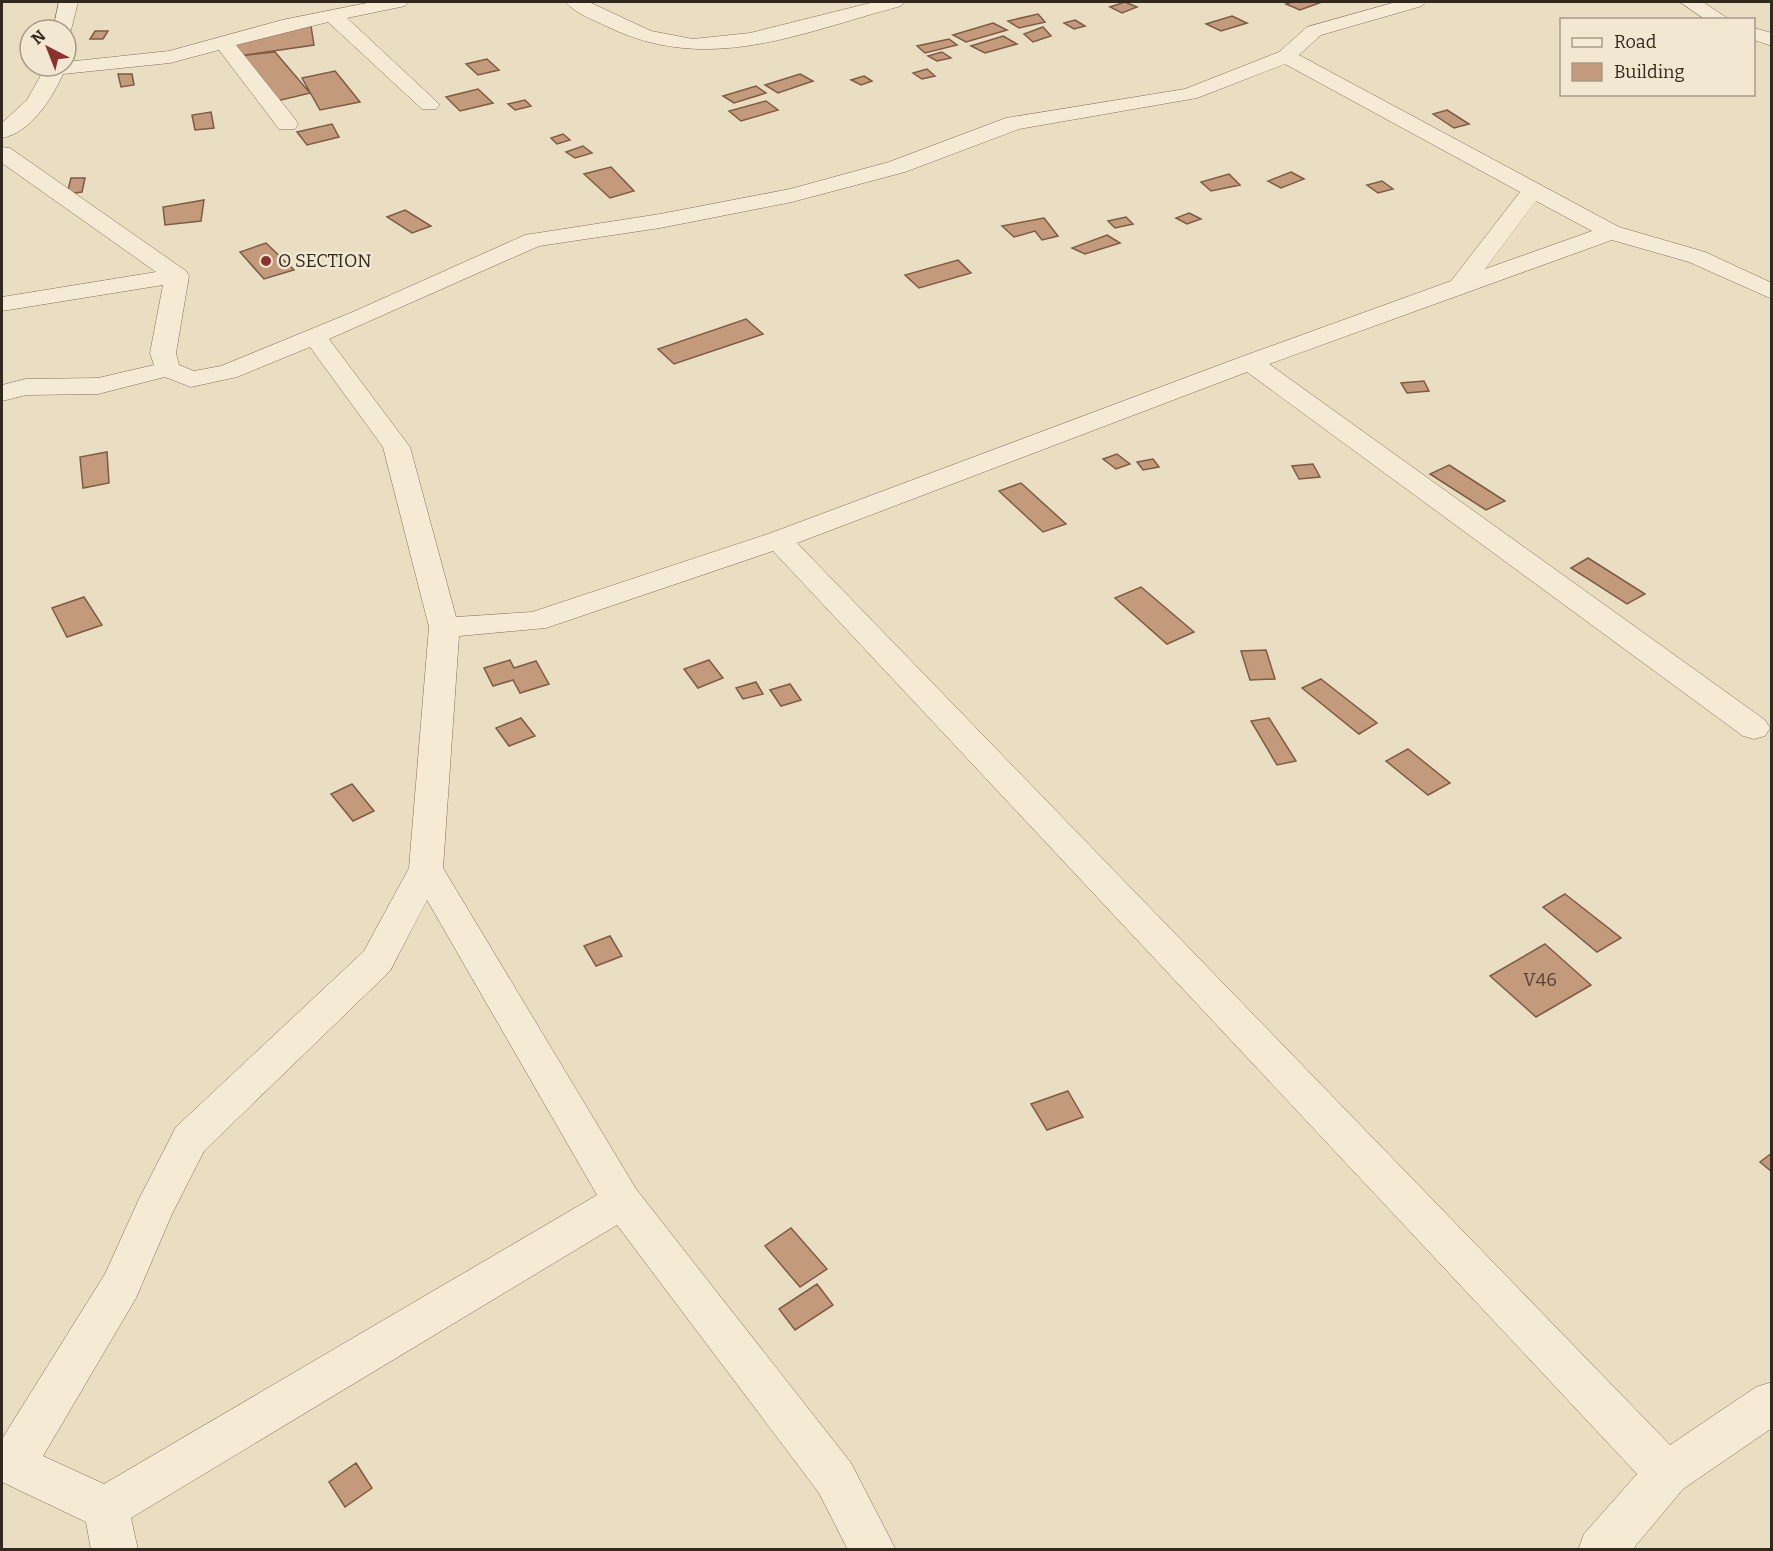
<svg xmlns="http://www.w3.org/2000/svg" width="1773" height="1551" font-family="Bitter,serif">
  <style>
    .building { fill: #c49a7c; stroke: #7e5b43; stroke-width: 1.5 }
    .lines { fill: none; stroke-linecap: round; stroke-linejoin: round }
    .street-casing { stroke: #826f5b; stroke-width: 1 }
    .street { fill: #f5ebd5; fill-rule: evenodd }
    .poi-dot { fill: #8b3132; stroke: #f2e8d1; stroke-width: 2 }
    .labels { text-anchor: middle; stroke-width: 5; stroke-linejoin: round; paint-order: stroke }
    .far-poi-label { font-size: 18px; fill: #33281e; stroke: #f2e8d1; text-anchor: start }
    .number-label { font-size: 18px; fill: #574436 }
  </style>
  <rect width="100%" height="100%" fill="#e9dec2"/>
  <path class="building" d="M1125 2 1137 7 1122 13 1110 7Z
    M1292 2H1322L1300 10 1286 4Z
    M1038 14 1045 22 1019 28 1008 21Z
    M1232 16 1247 23 1221 31 1206 24Z
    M1075 20 1085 26 1074 29 1064 23Z
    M993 23 1007 30 966 42 953 35Z
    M311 26 314 45 239 56 231 41Z
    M1043 27 1051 36 1033 42 1024 34Z
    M95 31H108L103 39H90Z
    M1003 36 1017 44 985 53 971 46Z
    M949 39 957 45 925 53 917 46Z
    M275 52 310 93 277 101 239 56Z
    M942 52 951 58 937 61 928 56Z
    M487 59 499 70 478 75 466 64Z
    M927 69 935 76 922 79 913 73Z
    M335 71 360 102 320 110 302 78Z
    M118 74H132L134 85 121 87Z
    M800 74 813 81 778 93 765 85Z
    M864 76 872 81 861 85 851 80Z
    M756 86 766 93 734 103 723 96Z
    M478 89 493 103 460 111 446 97Z
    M525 100 531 106 515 110 508 104Z
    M766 101 778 110 741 121 729 111Z
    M1447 110 1469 124 1454 128 1433 114Z
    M211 112 214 128 195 130 192 115Z
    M332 124 339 137 307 145 297 132Z
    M563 134 570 140 557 144 551 138Z
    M583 146 592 153 575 158 566 152Z
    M611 167 634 191 610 198 584 174Z
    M1291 172 1304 179 1281 188 1268 181Z
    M1229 174 1240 185 1211 191 1201 182Z
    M71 178H85L82 192 67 194Z
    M1382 181 1393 189 1378 193 1367 185Z
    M204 200 201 221 165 225 163 207Z
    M405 210 431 226 412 233 387 217Z
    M1189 213 1201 219 1187 224 1176 218Z
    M1126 217 1133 224 1115 228 1108 221Z
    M1044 218 1058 236 1042 240 1035 231 1014 237 1002 226Z
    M1107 235 1120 243 1085 254 1072 248Z
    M266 243 294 270 264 279 240 252Z
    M958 260 971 273 919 288 905 275Z
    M746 319 763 334 674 364 658 349Z
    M1424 381 1429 391 1407 393 1401 383Z
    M107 452 109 483 83 488 80 457Z
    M1117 454 1130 464 1116 469 1103 459Z
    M1153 459 1159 467 1143 470 1137 462Z
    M1313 464 1320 477 1299 479 1292 466Z
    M1449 465 1505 501 1486 510 1430 474Z
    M1021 483 1066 524 1043 532 999 491Z
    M1588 558 1645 594 1627 604 1571 568Z
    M1141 587 1194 632 1167 644 1115 598Z
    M84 597 102 625 67 637 52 608Z
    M1266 650 1275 679 1250 680 1241 651Z
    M510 660 514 668 536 661 549 684 520 693 513 680 493 686 484 668Z
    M709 660 723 678 698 688 684 669Z
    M1321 679 1377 723 1359 734 1302 688Z
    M756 682 763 694 743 699 736 688Z
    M790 684 801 700 781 706 770 690Z
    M521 718 535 736 509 746 496 728Z
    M1269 718 1296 761 1277 765 1251 721Z
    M1408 749 1450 783 1428 795 1386 761Z
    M352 784 374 811 353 821 331 794Z
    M1565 894 1621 938 1597 952 1543 907Z
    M610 936 622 956 596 966 584 946Z
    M1545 944 1591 985 1536 1017 1490 976Z
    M1068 1091 1083 1117 1047 1130 1031 1104Z
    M1772 1153V1172L1760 1162Z
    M791 1228 827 1269 800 1287 765 1246Z
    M817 1284 833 1305 795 1330 779 1309Z
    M356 1463 372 1488 345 1507 329 1482Z"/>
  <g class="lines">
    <defs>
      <path id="street" d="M59 2H78L70 34 66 35V30H53Z
        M372 2H408L405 6 347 18 436 101 440 105 436 109H422L328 22 236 45 295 119 298 124 295 129H279L219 50 170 63 63 74C52 99 30 133 2 138V123L27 100 46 66H66V62L169 51 282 20Z
        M566 2H589L651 31 693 39 750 33 874 2H904L901 6C799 33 708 76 606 26 594 20 574 13 566 2Z
        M1396 2H1425L1422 6 1321 35 1299 55 1619 227 1705 252 1772 283V299L1689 262 1612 240 1269 364 1765 720 1770 728 1765 736 1754 739 1743 736 1247 372 797 543 1670 1445 1756 1387 1772 1382V1428L1683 1489 1632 1550H1578L1584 1534 1637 1474 773 551 546 628 459 636 443 868 636 1189 851 1463 896 1550H848L819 1493 617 1225 131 1518 138 1550H91L86 1522 2 1482V1439L105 1274 139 1199 176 1127 364 951 409 868 429 627 383 447 310 347 237 377 191 387 165 377 98 394 26 395 2 401V385L26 379 98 378 154 365 150 353 163 285 2 311V297L156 272 2 163V147L10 148 186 271 189 276 176 353 179 365 194 371 221 366 355 311 525 235 660 214 790 189 889 162 1006 118 1185 89 1279 52 1307 27ZM1285 64 1520 192 1451 281 1241 357 768 534 532 612 456 617 410 447 329 339 539 246 660 228 792 202 905 172 1019 129 1197 98ZM1536 201 1592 231 1485 269ZM427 900 597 1195 104 1484 43 1456 136 1298 172 1214 204 1151 390 971Z
        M1680 2H1703L1730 20H1706Z
        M1754 28 1772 33V46L1754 40Z"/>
    </defs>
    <use href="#street" class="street-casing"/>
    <use href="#street" class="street"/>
  </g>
  <circle class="poi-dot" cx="266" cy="261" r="6"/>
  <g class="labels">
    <g class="far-poi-label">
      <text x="278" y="267">O SECTION</text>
    </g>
    <g class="number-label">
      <text x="1540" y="986">V46</text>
    </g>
  </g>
  <rect width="1773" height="1551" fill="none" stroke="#33281e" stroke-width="6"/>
  <rect x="1560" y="18" width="195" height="78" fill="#f2e8d1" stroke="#a69b89" stroke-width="1.5"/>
  <rect x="1572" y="38" width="30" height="9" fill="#f5ebd5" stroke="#a69b89" stroke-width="1.5"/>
  <text x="1614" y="48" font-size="18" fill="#33281e">Road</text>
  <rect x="1572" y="63" width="30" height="18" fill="#c49a7c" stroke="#a69b89" stroke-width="1.5"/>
  <text x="1614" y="78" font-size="18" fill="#33281e">Building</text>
  <g transform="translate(48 48) rotate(318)"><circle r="28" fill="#f2e8d1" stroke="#a69b89" stroke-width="1.5"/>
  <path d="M0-4.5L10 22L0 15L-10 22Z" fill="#8b3132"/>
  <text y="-9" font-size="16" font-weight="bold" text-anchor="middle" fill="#33281e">N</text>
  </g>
</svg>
